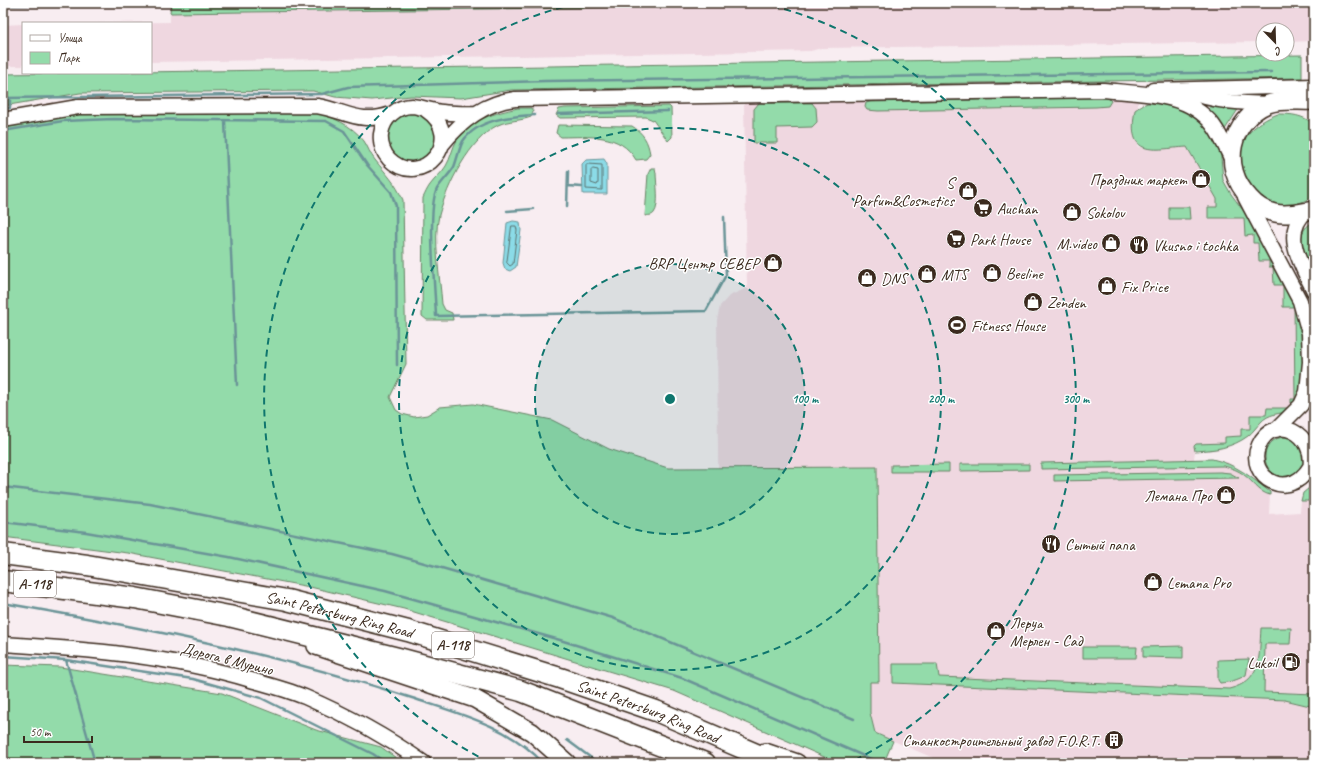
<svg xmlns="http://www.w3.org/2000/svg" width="1317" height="766" font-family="Caveat,sans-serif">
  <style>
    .built { fill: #efd7e0 }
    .green { fill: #93dbaa; stroke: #678264 }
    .water { fill: #8bdbe7; stroke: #6b9497 }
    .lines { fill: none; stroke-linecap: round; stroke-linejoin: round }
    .shore { stroke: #5b716e; stroke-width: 1 }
    .stream { stroke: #6b9497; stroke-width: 2.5 }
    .minor-casing { stroke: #3b2a1e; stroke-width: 17 }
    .major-casing { stroke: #3b2a1e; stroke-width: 20 }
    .highway-casing { stroke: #3b2a1e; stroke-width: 23 }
    .minor { stroke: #fff; stroke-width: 14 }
    .major { stroke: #fff; stroke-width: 17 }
    .highway { stroke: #fff; stroke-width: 20 }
    .ring { fill: none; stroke: #0f766e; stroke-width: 2; stroke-dasharray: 7 5 }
    .labels { text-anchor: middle; stroke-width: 3; stroke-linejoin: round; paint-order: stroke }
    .shield { fill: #fff; stroke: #766a62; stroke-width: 1 }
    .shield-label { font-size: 15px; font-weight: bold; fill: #3b2a1e }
    .poi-label { font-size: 16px; fill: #3b2a1e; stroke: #fff; text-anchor: start }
    .street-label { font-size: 16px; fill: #3b2a1e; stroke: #fff }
    .centre { fill: #0f766e; stroke: #fff; stroke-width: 2 }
    .ring-label { font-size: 12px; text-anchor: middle; font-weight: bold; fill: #0f766e; stroke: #fff; stroke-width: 3; stroke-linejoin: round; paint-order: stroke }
  </style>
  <rect width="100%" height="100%" fill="#f8edf1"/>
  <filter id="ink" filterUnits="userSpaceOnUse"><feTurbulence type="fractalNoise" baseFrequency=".025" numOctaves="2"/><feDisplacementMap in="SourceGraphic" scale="8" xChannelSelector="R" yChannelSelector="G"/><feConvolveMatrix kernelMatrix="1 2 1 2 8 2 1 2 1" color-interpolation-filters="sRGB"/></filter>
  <g filter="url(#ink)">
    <path class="built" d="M905 3H1301V8L1314 7V41L1287 42V30H1263V42L821 48 811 51 151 62V23H93L170 22V13Z
      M23 24V66H3V25Z
      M1107 96 1138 102V147L1187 146 1249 217 1297 304 1304 393 1290 412 1273 415 1262 420 1249 435 1234 444 1218 450 1195 451 1194 459 1227 462 1251 477 1270 492 1269 514 1300 512 1301 501 1313 500 1310 637 1314 638V694L1262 692V699L1285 700 1314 707V763H945L875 733 870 713V681L879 682 877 467 718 468 717 320 720 306 729 296 747 288 744 102Z"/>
    <path class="green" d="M171 3H799L797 5 170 13Z
      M1302 55V78L511 90 461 98 411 96 372 100 335 97 313 91 80 93 3 106V74Z
      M1107 97 1111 101 1108 106 1096 107 878 111 867 110 865 107 866 103 870 102Z
      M759 103H812L816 108 817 122 812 127 777 128V143H754V109Z
      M1148 103 1178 105 1206 124 1220 146 1223 180 1231 194 1260 233 1305 327 1304 393 1290 412C1280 413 1268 414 1261 422 1257 426 1253 432 1248 436 1232 448 1214 450 1195 451L1194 446 1196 444 1225 443V437L1241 436V429H1250V415H1266L1267 408H1291V399H1295L1294 307H1283V285H1274L1273 267H1269V261H1259L1258 243H1253V235L1245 236 1244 218H1208V207H1217V199L1187 147C1153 149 1126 159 1135 110L1142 105Z
      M1212 104 1239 108 1224 131 1206 113Z
      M669 106 671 108 672 137 668 141 653 120 646 117 560 118 556 115 559 109 565 108Z
      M518 108H531L533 111 531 117C521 121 509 120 498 125 470 139 447 185 439 215 433 241 440 277 442 304L445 310 452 313 453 320H427L422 316 423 198C425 194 427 189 430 185 435 178 442 173 446 166 451 158 452 148 457 140 469 119 496 113 518 108Z
      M314 111C333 118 351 124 364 141 368 147 370 154 375 160 387 175 395 182 403 200L406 364 390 397 396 410 402 414 414 417 427 415 440 407 473 404 552 420 609 449 668 468 877 467 879 682H870V713L875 733 893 741 885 760 892 763H838L674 691 404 609 310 587 128 553 3 537V126L79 114Z
      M386 138a25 25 0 1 1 50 0a25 25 0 1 1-50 0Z
      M1278 114C1292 114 1302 115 1314 124V196C1298 206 1272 212 1257 196 1253 192 1251 187 1248 183 1246 179 1242 174 1240 170 1232 143 1255 122 1278 114Z
      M558 125 632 126C643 133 648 141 650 154L646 159 636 160C620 132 589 137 561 137L556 133Z
      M651 168H655L656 173C656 182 660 206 654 213 652 216 648 215 645 216L648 174Z
      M1169 207H1189L1190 219H1169Z
      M1314 222V277C1307 261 1289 233 1314 222Z
      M1265 457a20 20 0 1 1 40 0a20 20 0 1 1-40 0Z
      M1212 459C1236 464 1251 477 1270 492V495C1258 492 1253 481 1244 475 1238 470 1231 468 1224 466L1041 469V463Z
      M949 464V472H891V465Z
      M960 464H1029V470L960 471Z
      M1220 472 1230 473 1239 478 1054 481V475Z
      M1314 484V638H1310L1313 501H1301L1303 493Z
      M1261 628H1291L1290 644H1265L1264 692 1314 694V707L1285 700 893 683V664H937L939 677 1229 689C1262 681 1259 657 1261 628Z
      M1183 646V658L1143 657V647Z
      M1083 647H1137L1136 658H1083Z
      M1249 659 1246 675C1238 680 1230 682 1220 683L1218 680V660Z
      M3 665 60 667 222 693 316 730 381 747 403 763H3Z"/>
    <path class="water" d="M604 159 607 164V194H583L582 164 586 160Z
      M513 221 520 222 521 230 516 267 510 271 505 269 503 263 507 223Z"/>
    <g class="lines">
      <path class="shore" d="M588 164 602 165V190L586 189V166Z
        M593 169 598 170V183L597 185 591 183V171Z
        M512 226H516L517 230 513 264 510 266 507 263Z"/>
      <path class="stream" d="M3 5 165 3
        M3 98 322 94 348 87 546 81 1271 72
        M3 109 10 108V98
        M558 114 668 111
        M535 115C511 116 478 119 463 141 460 146 457 159 454 167 449 175 442 181 437 189 427 208 435 290 436 316L706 311 726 275 724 217
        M225 121 237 385
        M3 131 63 121 113 119 326 121 344 131 367 165 391 192 396 206 397 365
        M568 186 582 187
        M567 207 568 171
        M507 211 533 209
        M3 487 150 504 392 554 435 566 613 618 854 719
        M3 522 86 532 229 557 385 591 560 640 682 678 880 763
        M3 603C141 627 278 654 412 698 457 713 510 726 543 763
        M3 656 66 660 193 679 261 698 373 754 386 763
        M66 660 95 763
        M567 740 598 763"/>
      <defs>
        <path id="minor" d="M1153 90 1314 86
          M1189 92C1215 102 1242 103 1270 104
          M426 110C468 138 421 191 389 159 383 152 380 143 381 134 383 118 397 106 412 106 422 107 432 111 442 112 454 114 465 113 476 113
          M3 120 78 107 317 106C347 111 359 125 391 114
          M441 146C460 122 484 103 515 99L1103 90C1140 94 1188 92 1213 125 1221 136 1226 148 1232 160
          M1245 197 1300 301 1309 333 1310 362 1307 392 1301 405 1276 430
          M1307 211C1280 233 1302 266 1314 291
          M1310 469C1317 433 1274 412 1259 445 1244 477 1293 508 1314 459
          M3 644C87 649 170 656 251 680 269 685 288 690 305 697 347 715 387 737 424 763"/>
        <path id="major" d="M1314 101C1299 102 1282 99 1268 104 1230 120 1220 167 1249 197 1256 205 1264 211 1275 213 1288 216 1301 212 1314 210
          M316 646 475 699 532 732 567 763
          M765 752 797 763"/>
        <g id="highway">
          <path id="s1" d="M3 554 87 565 287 600 408 631 560 678 656 711 777 763"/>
          <path d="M3 581 135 598 229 616 402 659 521 691 705 763"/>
        </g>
      </defs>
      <use href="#minor" class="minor-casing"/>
      <use href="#major" class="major-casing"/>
      <use href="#highway" class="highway-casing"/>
      <use href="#minor" class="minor"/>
      <use href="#major" class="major"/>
      <use href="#highway" class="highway"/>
    </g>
  </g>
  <circle cx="670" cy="399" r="135" fill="#0f766e" fill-opacity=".12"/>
  <g class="ring">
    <circle cx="670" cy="399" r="135"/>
    <circle cx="670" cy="399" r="271"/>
    <path d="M489 762A406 406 0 0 1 579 3M761 3A406 406 0 0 1 851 762"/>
  </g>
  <defs>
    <symbol id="shop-disc" viewBox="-11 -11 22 22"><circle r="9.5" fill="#3b2a1e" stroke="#fff"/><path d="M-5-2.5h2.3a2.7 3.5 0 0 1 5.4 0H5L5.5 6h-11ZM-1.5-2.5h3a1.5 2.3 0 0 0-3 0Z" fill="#fff"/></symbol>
    <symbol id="supermarket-disc" viewBox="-11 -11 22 22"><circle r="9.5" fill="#3b2a1e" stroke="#fff"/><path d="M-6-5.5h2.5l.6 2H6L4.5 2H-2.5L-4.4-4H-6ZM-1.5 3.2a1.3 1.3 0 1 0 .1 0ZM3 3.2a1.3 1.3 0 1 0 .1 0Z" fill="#fff"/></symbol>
    <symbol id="restaurant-disc" viewBox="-11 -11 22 22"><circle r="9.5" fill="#3b2a1e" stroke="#fff"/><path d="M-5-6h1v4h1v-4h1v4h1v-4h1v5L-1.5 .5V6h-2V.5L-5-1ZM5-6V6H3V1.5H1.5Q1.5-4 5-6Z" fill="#fff"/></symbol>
    <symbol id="stadium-disc" viewBox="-11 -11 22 22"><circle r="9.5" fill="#3b2a1e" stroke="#fff"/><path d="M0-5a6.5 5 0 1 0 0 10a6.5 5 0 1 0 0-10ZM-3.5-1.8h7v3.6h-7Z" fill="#fff"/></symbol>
    <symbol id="fuel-disc" viewBox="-11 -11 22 22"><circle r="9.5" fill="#3b2a1e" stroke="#fff"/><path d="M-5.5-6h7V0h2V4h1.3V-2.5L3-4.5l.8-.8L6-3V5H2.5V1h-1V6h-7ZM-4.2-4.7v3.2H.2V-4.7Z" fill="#fff"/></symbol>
    <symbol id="building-disc" viewBox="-11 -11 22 22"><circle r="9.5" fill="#3b2a1e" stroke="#fff"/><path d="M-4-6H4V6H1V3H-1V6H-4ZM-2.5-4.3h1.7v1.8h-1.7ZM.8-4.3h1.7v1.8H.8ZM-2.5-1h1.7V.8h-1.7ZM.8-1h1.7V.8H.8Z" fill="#fff"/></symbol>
  </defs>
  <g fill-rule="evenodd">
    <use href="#shop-disc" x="1190" y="168" width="22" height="22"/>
    <use href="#shop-disc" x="957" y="180" width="22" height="22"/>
    <use href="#supermarket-disc" x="972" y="197" width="22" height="22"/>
    <use href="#shop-disc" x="1061" y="201" width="22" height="22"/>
    <use href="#supermarket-disc" x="945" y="228" width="22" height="22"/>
    <use href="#shop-disc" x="1100" y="232" width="22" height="22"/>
    <use href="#restaurant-disc" x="1128" y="234" width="22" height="22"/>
    <use href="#shop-disc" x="762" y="252" width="22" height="22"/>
    <use href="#shop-disc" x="981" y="262" width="22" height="22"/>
    <use href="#shop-disc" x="916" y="263" width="22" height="22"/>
    <use href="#shop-disc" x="856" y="267" width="22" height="22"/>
    <use href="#shop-disc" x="1096" y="275" width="22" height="22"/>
    <use href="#shop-disc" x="1022" y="291" width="22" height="22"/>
    <use href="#stadium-disc" x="946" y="314" width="22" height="22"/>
    <use href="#shop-disc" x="1215" y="484" width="22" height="22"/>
    <use href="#restaurant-disc" x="1040" y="533" width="22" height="22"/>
    <use href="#shop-disc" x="1142" y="571" width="22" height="22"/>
    <use href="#shop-disc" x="985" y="620" width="22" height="22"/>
    <use href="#fuel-disc" x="1280" y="651" width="22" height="22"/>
    <use href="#building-disc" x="1103" y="729" width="22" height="22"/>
  </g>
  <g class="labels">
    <g class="shield">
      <rect x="14" y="571" width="42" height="26" rx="3"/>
      <rect x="432" y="632" width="42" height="26" rx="3"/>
    </g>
    <g class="shield-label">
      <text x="35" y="589">А-118</text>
      <text x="453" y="650">А-118</text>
    </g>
    <g class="poi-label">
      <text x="1187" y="185" text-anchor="end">Праздник маркет</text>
      <text x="954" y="188" text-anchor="end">S<tspan x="954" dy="18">Parfum&amp;Cosmetics</tspan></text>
      <text x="997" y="214">Auchan</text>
      <text x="1086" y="218">Sokolov</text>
      <text x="970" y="245">Park House</text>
      <text x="1097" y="249" text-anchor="end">M.video</text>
      <text x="1153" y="251">Vkusno i tochka</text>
      <text x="759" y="269" text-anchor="end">BRP Центр СЕВЕР</text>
      <text x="1006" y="279">Beeline</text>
      <text x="941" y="280">MTS</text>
      <text x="881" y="284">DNS</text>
      <text x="1121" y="292">Fix Price</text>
      <text x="1047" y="308">Zenden</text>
      <text x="971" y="331">Fitness House</text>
      <text x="1212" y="501" text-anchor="end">Лемана Про</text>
      <text x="1065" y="550">Сытый папа</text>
      <text x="1167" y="588">Lemana Pro</text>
      <text x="1010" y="628">Леруа<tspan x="1010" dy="18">Мерлен - Сад</tspan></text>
      <text x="1277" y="668" text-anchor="end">Lukoil</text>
      <text x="1100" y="746" text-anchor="end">Станкостроительный завод F.O.R.T.</text>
    </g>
    <g class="street-label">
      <text dy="6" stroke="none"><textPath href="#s1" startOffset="342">Saint Petersburg Ring Road</textPath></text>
      <text transform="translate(227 658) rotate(14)" y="6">Дорога в Мурино</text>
      <text dy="6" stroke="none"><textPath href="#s1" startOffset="666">Saint Petersburg Ring Road</textPath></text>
    </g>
  </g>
  <circle cx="670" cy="399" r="6" class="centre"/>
  <g class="ring-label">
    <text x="805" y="403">100 m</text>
    <text x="941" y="403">200 m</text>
    <text x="1076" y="403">300 m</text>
  </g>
  <rect width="1317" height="766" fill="none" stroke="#fff" stroke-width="16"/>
  <rect x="8" y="8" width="1301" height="750" fill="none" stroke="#3b2a1e" stroke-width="1.5" filter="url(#ink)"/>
  <rect x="22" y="22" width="130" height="52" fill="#ffffff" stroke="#b1aaa5"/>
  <rect x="30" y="35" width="20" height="6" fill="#ffffff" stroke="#b1aaa5"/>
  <text x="58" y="42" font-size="12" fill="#3b2a1e">Улица</text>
  <rect x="30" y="52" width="20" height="12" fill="#93dbaa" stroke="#b1aaa5"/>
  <text x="58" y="62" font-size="12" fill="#3b2a1e">Парк</text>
  <g transform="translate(1275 42) rotate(157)"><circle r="19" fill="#ffffff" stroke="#b1aaa5"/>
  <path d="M0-3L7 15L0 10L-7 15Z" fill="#3b2a1e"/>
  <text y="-6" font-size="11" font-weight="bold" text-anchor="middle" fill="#3b2a1e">С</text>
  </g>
  <path d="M24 736v6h68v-6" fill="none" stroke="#3b2a1e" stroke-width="2"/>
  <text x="30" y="736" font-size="12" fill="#3b2a1e" stroke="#ffffff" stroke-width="3" paint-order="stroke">50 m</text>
</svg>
